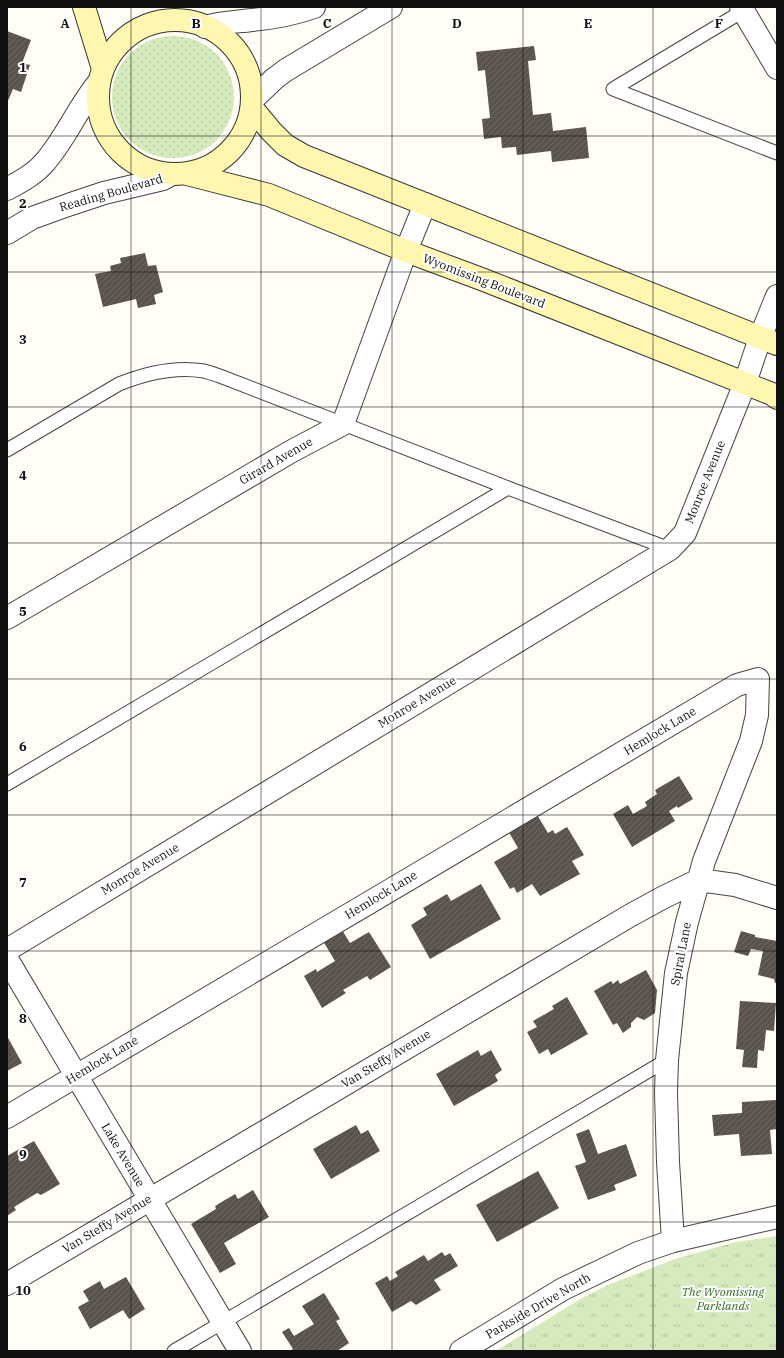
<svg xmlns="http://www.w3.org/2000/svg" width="784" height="1358" font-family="'IBM Plex Serif',serif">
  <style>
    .grass { fill: url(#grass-dots) }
    .park { fill: url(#park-tufts) }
    .building { fill: url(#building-hatch) }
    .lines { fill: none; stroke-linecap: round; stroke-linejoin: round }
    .service-casing { stroke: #444; stroke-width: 15 }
    .minor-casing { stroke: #444; stroke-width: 24 }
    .tertiary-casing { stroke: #444; stroke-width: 24 }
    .secondary-casing { stroke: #333; stroke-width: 24 }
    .service { stroke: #fff; stroke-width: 13 }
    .minor { stroke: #fff; stroke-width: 22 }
    .tertiary { stroke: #fff; stroke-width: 22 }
    .secondary { stroke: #fff6b0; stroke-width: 22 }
    .grid { fill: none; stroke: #111; stroke-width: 1; stroke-opacity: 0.55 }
    .labels { text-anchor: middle; stroke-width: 4; stroke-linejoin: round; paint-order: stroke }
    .street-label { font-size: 12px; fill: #111; stroke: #fff }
    .park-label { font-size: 12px; font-style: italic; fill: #2f6b1f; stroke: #fff }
    .grid-label { font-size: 13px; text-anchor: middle; font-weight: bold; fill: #111; stroke: #fff; stroke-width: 4; stroke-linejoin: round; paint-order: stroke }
  </style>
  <defs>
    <pattern id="grass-dots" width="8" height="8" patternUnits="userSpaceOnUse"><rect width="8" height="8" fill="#d5ebbd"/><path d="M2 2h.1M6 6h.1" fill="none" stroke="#b6c8a1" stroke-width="1.8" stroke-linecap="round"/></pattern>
    <pattern id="park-tufts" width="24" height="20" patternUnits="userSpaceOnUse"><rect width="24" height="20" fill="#d5ebbd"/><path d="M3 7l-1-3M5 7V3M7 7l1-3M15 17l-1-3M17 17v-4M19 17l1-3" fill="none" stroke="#b6c8a1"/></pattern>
    <pattern id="building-hatch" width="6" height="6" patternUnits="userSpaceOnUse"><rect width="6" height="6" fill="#5a524d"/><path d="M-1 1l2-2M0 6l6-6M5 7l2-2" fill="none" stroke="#6d6662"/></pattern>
  </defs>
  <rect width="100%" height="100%" fill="#fffdf5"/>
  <path class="grass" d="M112 97a61 61 0 1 1 122 0a61 61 0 1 1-122 0Z"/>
  <path class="park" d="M777 1236V1351H496L582 1298 610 1284 678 1258 736 1242Z"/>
  <path class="building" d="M7 31 31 40 22 63 30 65 21 92 13 89 7 103Z
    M534 46 536 60 528 61 533 115 551 113 553 131 586 127 589 158 552 162 551 151 517 155 516 147 502 148 501 137 484 139 482 119 490 118 485 70 478 71 476 52Z
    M145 253 148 266 156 265 163 292 154 295 156 304 138 308 136 299 103 307 95 274 111 271 110 266 121 263 120 258Z
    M679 776 693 799 678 808 677 806 669 811 675 821 632 847 613 814 628 805 633 814 647 806 645 802 657 794 655 790Z
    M533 808 548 833 553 830 555 834 567 827 584 855 572 861 580 874 540 896 532 884 517 893 514 887 510 889 494 862 518 848 504 824Z
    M481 884 501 919 430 959 411 925 427 915 423 908 447 894 451 901Z
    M342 930 350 943 369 932 391 967 370 980 367 976 343 990 346 993 322 1008 304 976 316 969 317 972 335 961 323 941Z
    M741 931 755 935V937L777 941V983H775L774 979 758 975 763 951 751 949 748 956 734 952Z
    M646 970 657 990 655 1013 644 1020 637 1017 631 1023V1027L623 1033 617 1023 613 1025 594 991 611 981 613 984 618 980 620 984Z
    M567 997 588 1034 551 1055 548 1049 539 1054 527 1032 537 1027 533 1021 554 1009 552 1006Z
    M740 1001 776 1003 774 1031 766 1030 764 1051 758 1050 757 1068 742 1067 744 1050 736 1049Z
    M7 1036 22 1063 7 1071Z
    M478 1050 481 1056 491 1050 502 1070 495 1075 498 1081 454 1106 436 1074Z
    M777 1100V1129L770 1130 772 1154 741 1156 739 1134 714 1136 712 1115 742 1113V1102Z
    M356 1125 361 1134 368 1130 380 1151 331 1179 313 1149Z
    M589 1129 598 1154 626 1144 637 1176 614 1185 616 1190 588 1200 575 1166 586 1162 576 1134Z
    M34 1141 60 1184 41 1195 37 1193 14 1207 16 1210 7 1216V1156Z
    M538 1171 559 1208 497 1242 476 1205Z
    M253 1190 269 1217 224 1243 236 1264 220 1273 191 1224 216 1209 215 1206 235 1194 238 1199Z
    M442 1252 445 1256 450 1253 458 1266 434 1280 441 1290 416 1305 411 1301 392 1312 375 1283 387 1276 390 1281 398 1276 395 1272 424 1255 428 1261Z
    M126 1277 145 1309 129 1319 123 1310 90 1329 78 1307 89 1301 83 1291 100 1281 104 1289Z
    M324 1293 340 1319 336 1321 349 1343 337 1351H290L293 1349 282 1332 289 1328 294 1336 314 1324 302 1306Z"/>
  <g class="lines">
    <defs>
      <path id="service" d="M743 11 613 89 777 153
        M7 450 119 384C146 373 175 366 204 371 211 373 218 375 225 378L508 488 670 549
        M7 784 508 488
        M174 1351 667 1060"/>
      <path id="minor" d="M741 7 777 68
        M7 618 292 451 343 424 406 251 425 204
        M7 950 670 549 685 533 745 383 760 338 777 296
        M7 959 240 1351
        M7 1117 737 685 758 679 757 715 751 741 704 861 687 922 676 973 667 1060 666 1093 668 1162 673 1241
        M7 1284 631 915 664 897 699 880 735 885 777 898"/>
      <path id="tertiary" d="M205 27C221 22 236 22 252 20 273 18 294 14 314 7
        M252 100 274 79 286 70 391 7
        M7 189C20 182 35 174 45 162 66 138 78 107 99 82
        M7 233 32 218 71 204 104 193 163 179 172 174
        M461 1351 563 1289 638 1253 673 1241 777 1217"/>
      <path id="secondary" d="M84 7 103 69
        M98 97a77 77 0 1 1 154 0a77 77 0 1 1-154 0Z
        M252 108 271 131 285 145 304 156 777 344
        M187 174 269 195 406 251 484 280 772 394 777 398"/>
    </defs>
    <use href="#service" class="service-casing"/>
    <use href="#minor" class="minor-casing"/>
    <use href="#tertiary" class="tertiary-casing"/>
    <use href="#secondary" class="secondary-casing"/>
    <use href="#service" class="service"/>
    <use href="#minor" class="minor"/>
    <use href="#tertiary" class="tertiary"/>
    <use href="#secondary" class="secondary"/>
  </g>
  <path class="grid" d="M131 7V1351M261 7V1351M392 7V1351M523 7V1351M653 7V1351M7 136H777M7 272H777M7 407H777M7 543H777M7 679H777M7 815H777M7 951H777M7 1086H777M7 1222H777"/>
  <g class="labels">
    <g class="street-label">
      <text transform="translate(111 193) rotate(-16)" y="4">Reading Boulevard</text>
      <text transform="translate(484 281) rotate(21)" y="4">Wyomissing Boulevard</text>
      <text transform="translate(276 461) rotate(-30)" y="4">Girard Avenue</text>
      <text transform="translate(705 482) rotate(-68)" y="4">Monroe Avenue</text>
      <text transform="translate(417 702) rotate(-31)" y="4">Monroe Avenue</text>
      <text transform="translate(660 731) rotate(-31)" y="4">Hemlock Lane</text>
      <text transform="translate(140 869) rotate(-31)" y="4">Monroe Avenue</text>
      <text transform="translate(381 895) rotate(-31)" y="4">Hemlock Lane</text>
      <text transform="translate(681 954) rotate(-79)" y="4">Spiral Lane</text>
      <text transform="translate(386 1059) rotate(-31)" y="4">Van Steffy Avenue</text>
      <text transform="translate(102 1060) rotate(-31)" y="4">Hemlock Lane</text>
      <text transform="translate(123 1155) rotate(59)" y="4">Lake Avenue</text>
      <text transform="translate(107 1224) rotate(-31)" y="4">Van Steffy Avenue</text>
      <text transform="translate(538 1306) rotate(-30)" y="4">Parkside Drive North</text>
    </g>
    <g class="park-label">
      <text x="723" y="1296">The Wyomissing<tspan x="723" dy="14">Parklands</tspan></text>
    </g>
  </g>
  <g class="grid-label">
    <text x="65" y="28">A</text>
    <text x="196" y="28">B</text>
    <text x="327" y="28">C</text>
    <text x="457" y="28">D</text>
    <text x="588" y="28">E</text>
    <text x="719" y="28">F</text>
    <text x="23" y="72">1</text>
    <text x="23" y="208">2</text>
    <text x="23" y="344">3</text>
    <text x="23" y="480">4</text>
    <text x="23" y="616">5</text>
    <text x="23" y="751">6</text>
    <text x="23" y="887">7</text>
    <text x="23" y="1023">8</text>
    <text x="23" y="1159">9</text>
    <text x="23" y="1295">10</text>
  </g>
  <rect width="784" height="1358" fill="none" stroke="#111111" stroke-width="16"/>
</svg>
